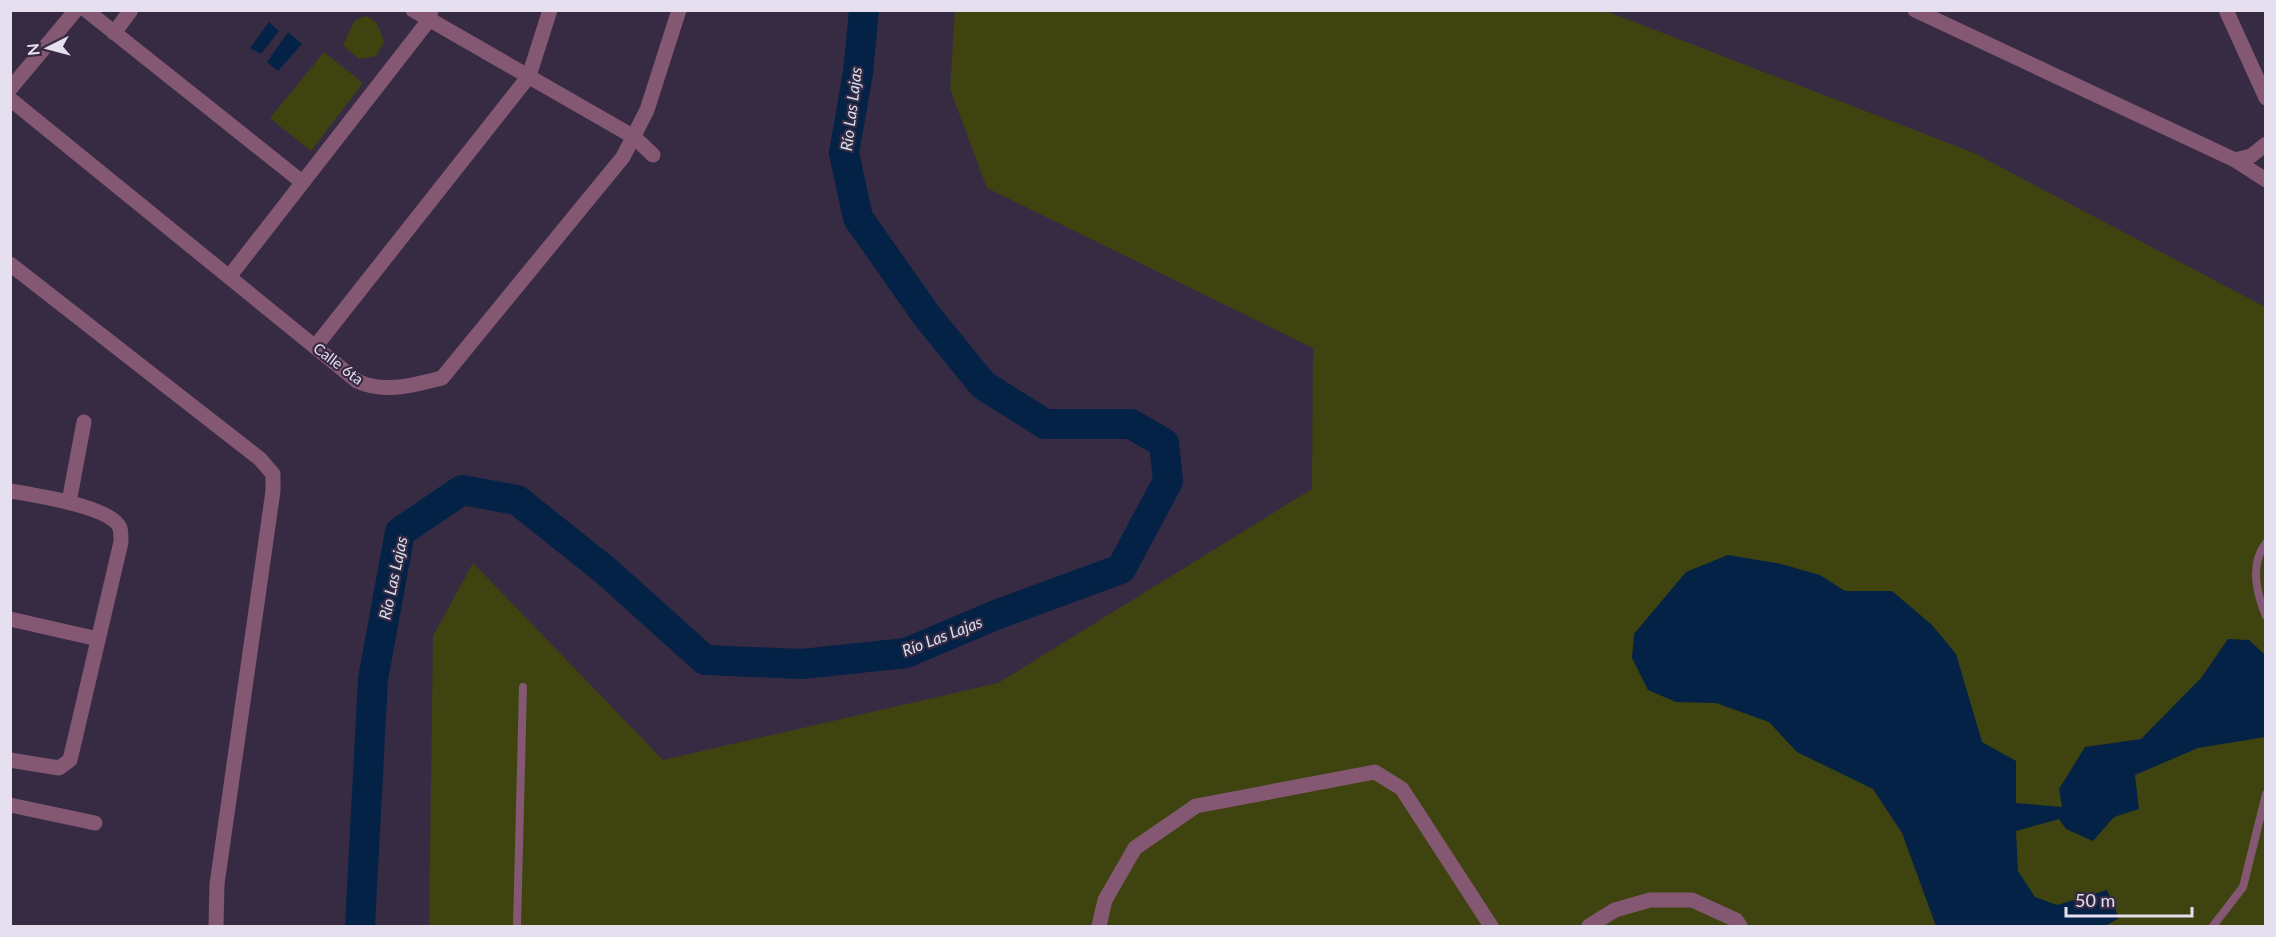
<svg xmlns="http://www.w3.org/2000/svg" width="2276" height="937" font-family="Lato,sans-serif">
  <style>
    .green { fill: #3e4310 }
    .water { fill: #042245 }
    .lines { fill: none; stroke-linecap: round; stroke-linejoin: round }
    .river { stroke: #042245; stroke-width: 30 }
    .service { stroke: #845872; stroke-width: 8 }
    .minor { stroke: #845872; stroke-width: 15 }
    .labels { text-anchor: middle; stroke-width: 4.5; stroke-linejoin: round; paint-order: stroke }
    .street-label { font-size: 15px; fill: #e6dfef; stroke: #372b44 }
    .water-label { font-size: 16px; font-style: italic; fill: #d5e1f0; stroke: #372b44 }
  </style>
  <rect width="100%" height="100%" fill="#372b44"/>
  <path class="green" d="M955 11H1606L1974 153 2265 307V926H429L433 636 473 563 663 760 998 683 1312 489 1313 348 987 188 950 89Z
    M367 16 377 23 384 42 376 56 359 59 343 45 355 20Z
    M324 52 363 83 311 151 270 118Z"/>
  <path class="water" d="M269 22 279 31 261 54 250 48Z
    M288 32 302 44 278 71 267 62Z
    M1728 555 1781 564 1820 575 1845 591H1892L1932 625 1956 654 1982 742 2016 761V803L2062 807 2059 789 2085 747 2141 739 2201 678 2228 639 2249 640 2265 655V737L2198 748 2135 775 2139 809 2114 817 2093 841 2066 829 2059 819 2016 831 2018 871 2035 897 2057 905 2107 890 2119 918 2105 926H1936L1902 833 1873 789 1797 752 1769 722 1716 703 1676 702 1648 690 1632 658 1634 634 1686 572Z"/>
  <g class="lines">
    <path class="river" d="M360 926 373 679 400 532 462 490 517 500 606 571 705 660 802 664 906 653 998 614 1121 569 1168 481 1164 443 1131 424H1045L983 385 927 316 858 218 844 153 858 73 864 10"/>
    <path class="service" d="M2266 543C2249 564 2257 595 2266 616
      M517 926 523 687
      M2213 926 2243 887 2266 794"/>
    <path class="minor" d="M86 10 302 182
      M413 10 634 137 653 155
      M1915 10 2235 160 2266 180
      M2226 10 2266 98
      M114 33 131 10
      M10 89 76 10
      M10 99 357 381C385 394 413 385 442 378L623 157 647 110 679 10
      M2235 160 2251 156 2266 144
      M10 264 260 459 273 474V491L217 884 216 926
      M229 277 429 20 431 10
      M315 347 529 76 550 10
      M10 491C33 495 111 506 120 528 121 532 121 538 121 542L70 760 59 768 10 760
      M69 502 84 422
      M10 619 98 639
      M10 805 95 823
      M1099 926 1105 900 1135 848 1196 806 1375 772 1402 789 1491 926
      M1589 926 1615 910 1650 900H1692L1736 920 1740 926"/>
  </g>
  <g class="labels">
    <g class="street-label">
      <text transform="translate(338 364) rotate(37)" y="5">Calle 6ta</text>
    </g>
    <g class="water-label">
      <text transform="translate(851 109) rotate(-83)" y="6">Río Las Lajas</text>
      <text transform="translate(393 578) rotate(-78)" y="6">Río Las Lajas</text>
      <text transform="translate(942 636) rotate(-21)" y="6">Río Las Lajas</text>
    </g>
  </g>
  <rect width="2276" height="937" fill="none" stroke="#e6dfef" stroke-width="24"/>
  <g transform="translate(48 48) rotate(264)" stroke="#372b44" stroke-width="4.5" paint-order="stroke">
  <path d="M0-4.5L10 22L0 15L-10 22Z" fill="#e6dfef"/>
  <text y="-9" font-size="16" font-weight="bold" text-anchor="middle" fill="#e6dfef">N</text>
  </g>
  <path d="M2066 907v9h126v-9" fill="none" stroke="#e6dfef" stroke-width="3"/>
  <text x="2075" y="907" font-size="18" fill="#e6dfef" stroke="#372b44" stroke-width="4.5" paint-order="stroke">50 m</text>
</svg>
